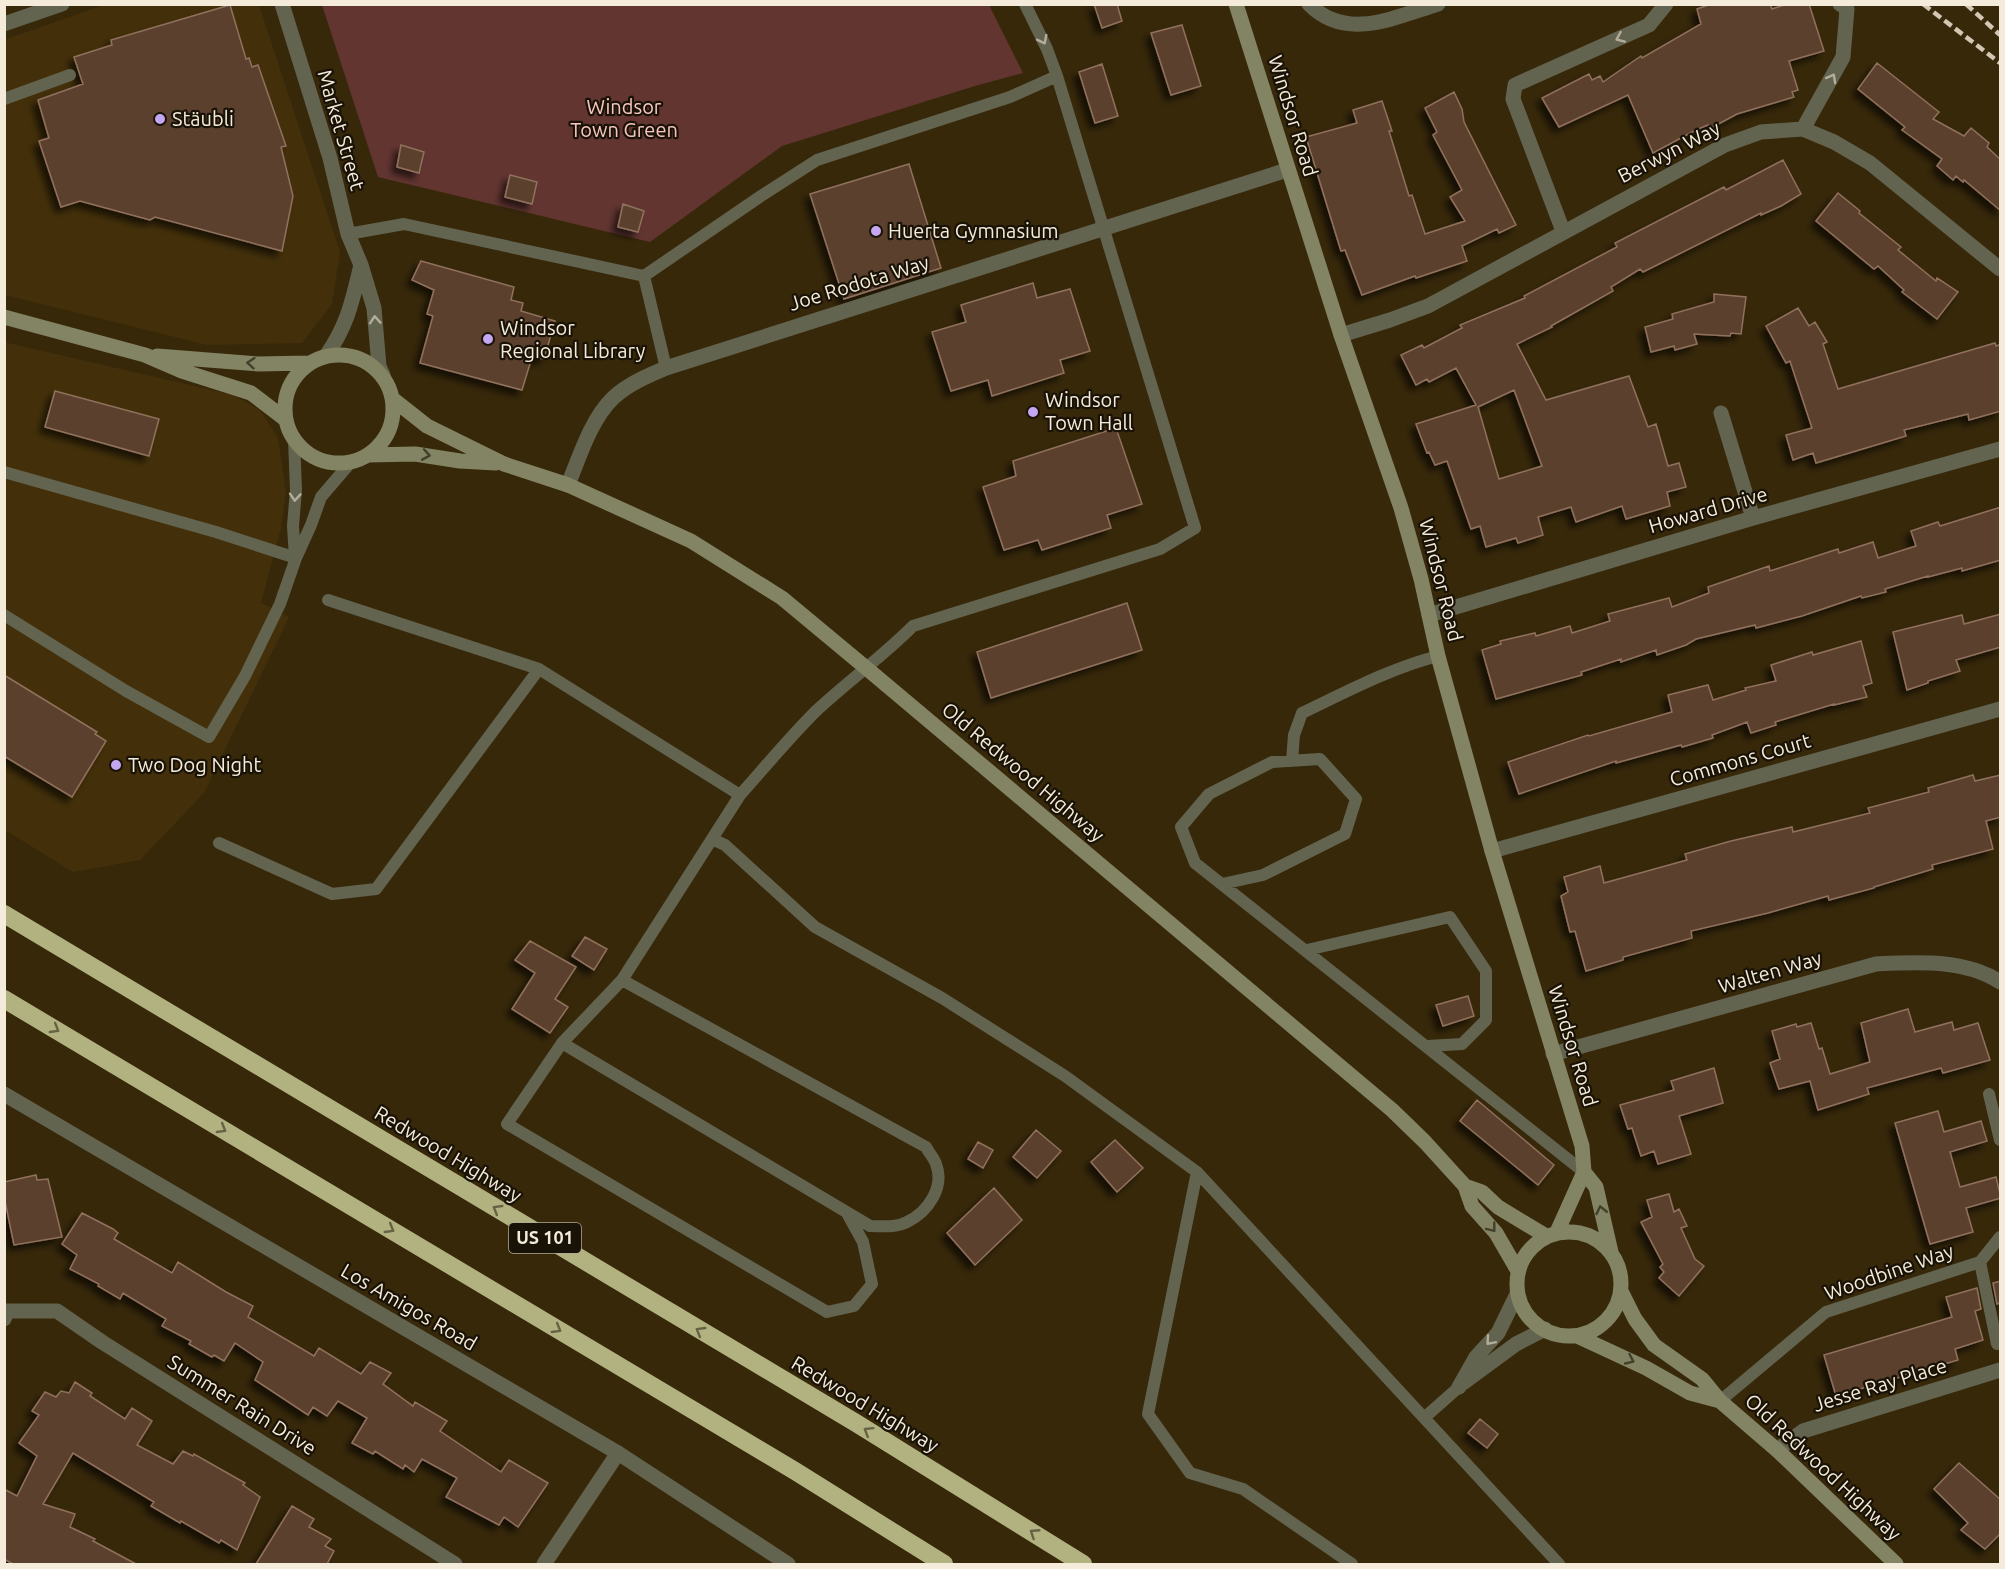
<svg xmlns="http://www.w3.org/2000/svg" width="2005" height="1569" font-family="Ubuntu,sans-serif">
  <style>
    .built { fill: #43300a }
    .green { fill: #623531 }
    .building { fill: #5b3f2d; stroke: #90715d; stroke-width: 1.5; fill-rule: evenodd; filter: url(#shadow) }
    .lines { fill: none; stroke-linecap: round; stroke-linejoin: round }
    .service { stroke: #636450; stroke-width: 12 }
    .minor { stroke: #636450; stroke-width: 15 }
    .tertiary { stroke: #636450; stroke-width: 15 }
    .secondary { stroke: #838464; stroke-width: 15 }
    .motorway { stroke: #b2b281; stroke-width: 18 }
    .rail { stroke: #d2c7b3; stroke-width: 4.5; stroke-dasharray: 9 4.5; stroke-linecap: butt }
    .oneway { stroke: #b3ae9c }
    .oneway2 { stroke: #43402c }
    .oneway3 { stroke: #666244 }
    .poi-dot { fill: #c5a6f1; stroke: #191206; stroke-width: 2 }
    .labels { text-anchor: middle; stroke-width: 4.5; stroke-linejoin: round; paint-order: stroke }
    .shield { fill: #191206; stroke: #b3aa9a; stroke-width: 1.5 }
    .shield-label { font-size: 18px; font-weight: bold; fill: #f5ebda }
    .park-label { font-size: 20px; fill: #f8c5c0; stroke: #191206 }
    .street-label { font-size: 20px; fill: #f5ebda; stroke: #191206 }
    .poi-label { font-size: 20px; fill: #f5ebda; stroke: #191206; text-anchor: start }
  </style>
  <defs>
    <filter id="shadow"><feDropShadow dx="-5.5" dy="5.5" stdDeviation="3" flood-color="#0009"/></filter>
  </defs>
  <rect width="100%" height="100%" fill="#37280a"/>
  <path class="built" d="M104 5H259L340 252 332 304 302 343 207 345 5 295 4 40Z
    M4 342 233 395 260 410 278 438 286 492 281 528 261 603 289 617 204 793 140 860 73 872 5 830Z"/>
  <path class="green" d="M322 5H989L1023 73 975 86 782 146 650 242 378 177Z"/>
  <path class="building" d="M1094 4H1117L1122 21 1102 28Z
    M1711 4H1770L1772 9 1787 4H1809L1824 51 1789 61 1798 90 1792 92 1794 97 1737 114 1711 128 1708 125 1696 130 1653 153 1628 95 1559 127 1542 98 1589 74 1592 80 1600 76 1603 82 1641 56 1642 58 1701 24 1697 9Z
    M230 5 246 59 249 58 252 67 258 65 286 146 281 147 293 196 282 251 155 217 150 220 80 201 61 207 39 141 49 138 38 100 83 84 74 57 112 45 111 40Z
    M1182 25 1201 86 1171 95 1151 33Z
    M1877 63 1939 112 1933 119 1964 136 1971 128 1989 143 1987 147 2001 160V211L1964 180 1963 182 1956 176 1953 180 1937 166 1942 159 1902 130 1905 127 1858 89Z
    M1102 64 1118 116 1095 123 1079 72Z
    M1454 92 1462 109 1464 122 1516 225 1499 233 1497 229 1462 246 1467 261 1416 278 1415 276 1362 295 1345 250 1341 251 1306 137 1357 123 1353 110 1382 101 1392 131H1389L1409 196 1412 195 1425 234 1465 221 1450 197 1462 190 1433 135 1437 132 1425 108Z
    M401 145 424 152 419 173 397 167Z
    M1783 160 1801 194 1781 206 1761 215V213L1643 272 1640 269 1611 287 1613 291 1551 326 1552 327 1517 344 1546 400 1629 376 1648 427 1656 424 1668 466 1679 463 1686 487 1667 492 1670 506 1626 519 1622 506 1576 522 1571 507 1538 517 1543 535 1518 543 1516 538 1486 547 1480 526 1471 529 1447 461 1435 465 1429 452 1427 453 1416 424 1476 405 1456 368 1429 382 1427 379 1416 385 1401 355 1422 345 1424 348 1462 328 1460 325 1525 298 1524 296 1617 247 1615 243 1724 187 1726 190ZM1514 390 1542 466 1499 479 1478 407Z
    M909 164 941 268 844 299 810 194Z
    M510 175 537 182 532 204 505 197Z
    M1838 193 1860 211 1859 213 1901 247 1898 250 1936 281 1937 278 1958 292 1937 319 1902 292 1904 290 1878 266 1874 269 1816 221Z
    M623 204 644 211 638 232 618 227Z
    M421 261 514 287 511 300 523 303 521 311 555 321 544 359 532 357 522 390 420 363 433 316 427 314 434 290 412 280Z
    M1033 283 1037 298 1070 289 1090 351 1060 360 1064 373 992 396 988 380 951 391 932 332 966 322 961 305Z
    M1714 294 1746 297 1741 334 1731 333 1730 336 1694 334 1697 344 1675 350 1674 346 1651 352 1645 327 1673 319 1672 314 1714 302Z
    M1798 308 1809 326 1815 322 1827 342 1823 344 1838 389 1995 343 1996 346 2001 344V411L1969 420 1968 414 1904 430 1906 436 1816 463 1813 453 1793 460 1786 435 1812 428 1790 361 1786 363 1766 326Z
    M55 391 159 419 149 456 45 427Z
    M1116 428 1142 504 1107 515 1111 528 1042 550 1038 540 1004 550 983 487 1016 476 1013 461Z
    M2001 507V560L1962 571V568L1928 577V576L1885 589 1886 592 1862 598 1861 596 1802 616 1756 628 1755 625 1696 639 1686 645 1657 655 1656 650 1621 662V659L1581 672 1582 675 1496 699 1482 650 1501 644 1500 641 1535 633 1536 636 1570 626 1572 633 1610 621 1608 614 1669 598 1672 607 1709 593 1708 587 1769 566 1770 571 1838 549 1839 553 1873 542 1878 558 1916 546 1911 531 1938 522 1940 526Z
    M1127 603 1142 650 991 698 977 652Z
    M2001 614V647L1956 660 1960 671 1928 681V683L1907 690 1893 632 1962 615 1964 624Z
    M1861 641 1872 683 1863 686 1867 697 1834 705V704L1775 722 1776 725 1751 733 1747 722 1712 735 1713 738 1682 747 1681 745 1616 763V761L1519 794 1508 762 1588 735 1589 736 1672 712 1668 695 1708 685 1713 700 1746 690 1745 688 1776 681 1771 665 1812 652 1813 655Z
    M4 675 97 732 95 734 106 741 72 797 4 756Z
    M1973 775 1975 781 2001 775V817L1986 821 1993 849 1932 865 1933 869 1874 887V888L1829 900 1828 896 1768 913 1691 931 1692 938 1623 957V960L1586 971 1575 931 1570 932 1561 896 1568 892 1564 877 1600 866 1604 883 1687 860 1685 854 1731 841 1792 827 1793 832 1870 813 1868 808 1929 792 1928 788Z
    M585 937 607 949 594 970 572 956Z
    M530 941 576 967 555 999 568 1007 550 1033 512 1009 535 973 515 960Z
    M1468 996 1474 1016 1443 1026 1436 1005Z
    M1908 1009 1915 1032 1952 1022 1954 1030 1978 1023 1990 1060 1943 1073 1941 1068 1867 1088 1869 1094 1818 1110 1810 1081 1779 1089 1770 1063 1780 1059 1772 1031 1796 1024 1797 1027 1811 1023 1819 1049 1822 1048 1830 1074 1870 1062 1861 1023Z
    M1714 1068 1723 1103 1679 1116 1691 1154 1658 1164 1654 1151 1641 1156 1632 1128 1628 1129 1620 1105 1674 1090 1671 1081Z
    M1477 1100 1554 1165 1538 1185 1460 1121Z
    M1938 1111 1944 1132 1981 1121 1987 1141 1950 1152 1960 1187 1996 1177 2001 1198 1966 1208 1973 1232 1930 1244 1895 1123Z
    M1036 1130 1061 1151 1037 1178 1013 1157Z
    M1115 1140 1143 1168 1117 1192 1091 1162Z
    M978 1142 993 1150 983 1168 968 1159Z
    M36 1175 37 1180 48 1179 62 1237 14 1245 4 1196V1182Z
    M994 1188 1022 1220 975 1265 947 1233Z
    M1669 1194 1674 1212 1679 1209 1687 1226 1681 1228 1695 1259 1704 1266 1679 1296 1659 1278 1664 1272 1660 1267 1663 1264 1641 1222 1652 1217 1647 1200Z
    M82 1213 113 1229 118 1233 114 1239 172 1273 178 1262 226 1292 253 1306 248 1317 314 1356 319 1348 361 1374 370 1362 391 1373 383 1384 413 1406 415 1402 447 1421 440 1431 501 1472 509 1460 548 1483 518 1527 504 1517 499 1525 446 1497 457 1478 422 1459 414 1472 405 1465 403 1469 375 1451 373 1454 352 1443 367 1418 338 1401 327 1416 313 1407 308 1415 255 1380 263 1362 235 1343 224 1361 214 1355 212 1357 189 1344 191 1341 162 1326 166 1319 123 1293 120 1299 98 1286 99 1284 70 1269 77 1255 62 1244Z
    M2001 1281V1303L1997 1304 1993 1283Z
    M1977 1288 1981 1309 1975 1311 1983 1340 1955 1349 1958 1360 1836 1396 1824 1355 1952 1317 1946 1297Z
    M75 1382 92 1393 90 1396 125 1419 132 1408 152 1421 137 1445 173 1464 183 1451 193 1456 194 1454 245 1483 243 1485 260 1497 237 1550 221 1540 219 1543 181 1521 180 1523 151 1506 154 1502 73 1453 43 1504 75 1514 70 1527 95 1539 93 1541 136 1564H13L4 1559V1489L17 1496 37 1456 19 1443 39 1415 32 1411 45 1392 56 1397 61 1391 69 1393Z
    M1480 1419 1498 1434 1487 1448 1468 1433Z
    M1959 1463 2001 1500V1533L1985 1549 1961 1530 1968 1523 1934 1489Z
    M292 1506 314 1519 309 1527 331 1539 325 1546 334 1551 327 1564H256Z"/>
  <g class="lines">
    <path class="service" d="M4 99 70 75
      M348 234 404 224 644 276 666 368
      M644 276 761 196 817 160 1010 97 1057 76
      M294 439 296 490 293 526 295 557
      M4 472 216 532 296 558
      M328 600 539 669 740 795C765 767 789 738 815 712 847 682 882 657 913 626L1160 549 1195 528 1057 76 1047 49 1025 4
      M4 615 126 691 209 737 245 676 280 604 296 558 311 525 321 497 351 462
      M1292 761 1294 735 1302 713C1346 692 1391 668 1438 656
      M740 795 622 980 562 1043 507 1124 827 1312 854 1306 872 1284 863 1242 847 1213
      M712 839 725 845 815 927 942 998 1065 1076 1197 1172 1559 1564
      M219 843 332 894 376 889 539 669
      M1222 884 1263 875 1345 834 1356 799 1320 759 1272 762 1209 794 1181 827 1195 863 1584 1172
      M1307 950 1450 917 1486 971V1020L1462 1044 1428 1046
      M562 1043 870 1226C882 1226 896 1228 907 1222 928 1212 945 1187 936 1164 934 1158 929 1153 926 1147L622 980
      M1989 1094 2000 1140
      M1197 1172 1148 1414 1190 1473 1243 1489 1352 1564
      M1980 1262 2000 1237
      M1720 1401 1826 1312 1980 1262 1997 1344
      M1424 1418 1459 1387"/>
    <path class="minor" d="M282 4 330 158 348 234 361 265 374 308 379 366 383 375
      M1309 4C1346 42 1395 17 1438 4
      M1803 129 1843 57 1847 9 1840 4
      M1563 231 1513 99 1515 85 1649 25 1666 4
      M1341 335 1390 320 1428 306 1725 145 1761 132 1803 129 1834 142 1870 163 2000 269
      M326 356C348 324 352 302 361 265
      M1721 413 1753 518
      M1429 615 1753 518 2000 449
      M1492 851 2000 709
      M1553 1054 1876 964C1917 962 1965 959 2000 982
      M4 1319 7 1311H57L102 1342 455 1564
      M1463 1383 1516 1344 1545 1329
      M1459 1387 1476 1357 1498 1333 1517 1294
      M1777 1450 1803 1431 2000 1370
      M544 1564 618 1453"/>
    <path class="tertiary" d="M4 24 62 4
      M568 485C579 458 591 419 613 398 628 384 647 376 666 368L1287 170
      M4 1094 618 1453 788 1564"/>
    <path class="secondary" d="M1236 4 1341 335 1401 508 1421 579 1438 656 1492 851 1582 1146 1584 1172 1557 1232
      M4 317 145 355 182 371 251 393 285 419
      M285 409a54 54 0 1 1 108 0a54 54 0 1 1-108 0Z
      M157 356 258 364 309 363
      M394 400 427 426 504 464 568 485 691 541 782 598 865 667 1392 1110 1425 1142 1465 1186 1482 1192 1498 1207 1546 1236
      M368 455 415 454 460 461 496 463
      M1584 1172 1596 1187 1611 1252
      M1465 1186 1472 1206 1496 1233 1518 1271
      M1517 1284a52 52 0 1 1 104 0a52 52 0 1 1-104 0Z
      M1622 1293 1635 1319 1654 1345 1702 1379 1720 1401 1777 1450 1896 1564
      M1577 1336 1646 1368 1690 1393 1720 1401"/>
    <path class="motorway" d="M4 914 856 1423 1083 1564
      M4 999 795 1471 944 1564"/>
    <path class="rail" d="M1923 4 2000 63
      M1966 4 2000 35"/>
  </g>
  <defs><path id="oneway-chevron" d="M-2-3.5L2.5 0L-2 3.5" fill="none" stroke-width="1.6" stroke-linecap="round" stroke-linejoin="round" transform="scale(1.5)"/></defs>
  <g class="oneway">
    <use href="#oneway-chevron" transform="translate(1620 38) rotate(156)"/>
    <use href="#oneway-chevron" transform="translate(1043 40) rotate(63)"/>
    <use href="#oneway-chevron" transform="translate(1832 78) rotate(-61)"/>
    <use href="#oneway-chevron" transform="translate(375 320) rotate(-94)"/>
    <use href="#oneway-chevron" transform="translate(295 497) rotate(94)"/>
    <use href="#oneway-chevron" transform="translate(1490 1341) rotate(131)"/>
  </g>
  <g class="oneway2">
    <use href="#oneway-chevron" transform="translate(251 363) rotate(-175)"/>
    <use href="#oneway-chevron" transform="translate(426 455) rotate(10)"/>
    <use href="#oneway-chevron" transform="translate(1601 1210) rotate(-103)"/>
    <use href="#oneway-chevron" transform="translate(1492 1228) rotate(52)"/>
    <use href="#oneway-chevron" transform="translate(1630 1360) rotate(25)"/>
  </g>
  <g class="oneway3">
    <use href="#oneway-chevron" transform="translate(55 1029) rotate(31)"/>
    <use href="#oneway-chevron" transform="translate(222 1129) rotate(31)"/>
    <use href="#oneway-chevron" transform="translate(497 1209) rotate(-149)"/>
    <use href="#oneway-chevron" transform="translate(390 1229) rotate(31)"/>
    <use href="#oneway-chevron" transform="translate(557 1329) rotate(31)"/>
    <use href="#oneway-chevron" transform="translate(700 1331) rotate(-149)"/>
    <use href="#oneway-chevron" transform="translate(868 1431) rotate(-148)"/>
    <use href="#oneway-chevron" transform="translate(1034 1533) rotate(-147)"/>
  </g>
  <g class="poi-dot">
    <circle cx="160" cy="119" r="6"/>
    <circle cx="876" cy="231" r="6"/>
    <circle cx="488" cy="339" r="6"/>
    <circle cx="1033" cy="412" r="6"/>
    <circle cx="116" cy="765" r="6"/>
  </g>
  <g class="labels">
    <rect class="shield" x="509" y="1223" width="72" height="30" rx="4.5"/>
    <g class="shield-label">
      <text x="545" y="1244">US 101</text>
    </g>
    <g class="park-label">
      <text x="624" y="114">Windsor<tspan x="624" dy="23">Town Green</tspan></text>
    </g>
    <g class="street-label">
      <text transform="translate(1293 116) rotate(73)" y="7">Windsor Road</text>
      <text transform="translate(341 130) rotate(74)" y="7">Market Street</text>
      <text transform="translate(1669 152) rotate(-27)" y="7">Berwyn Way</text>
      <text transform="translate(859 283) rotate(-17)" y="7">Joe Rodota Way</text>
      <text transform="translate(1708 510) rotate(-16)" y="7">Howard Drive</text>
      <text transform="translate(1441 580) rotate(76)" y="7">Windsor Road</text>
      <text transform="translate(1740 760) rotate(-16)" y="7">Commons Court</text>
      <text transform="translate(1023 772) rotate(40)" y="7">Old Redwood Highway</text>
      <text transform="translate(1770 972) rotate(-16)" y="7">Walten Way</text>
      <text transform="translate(1573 1046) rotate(73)" y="7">Windsor Road</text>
      <text transform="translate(448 1154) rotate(31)" y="7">Redwood Highway</text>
      <text transform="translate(1889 1272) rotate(-19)" y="7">Woodbine Way</text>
      <text transform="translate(409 1307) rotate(30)" y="7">Los Amigos Road</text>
      <text transform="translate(1880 1385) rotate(-17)" y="7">Jesse Ray Place</text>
      <text transform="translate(865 1404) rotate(31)" y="7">Redwood Highway</text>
      <text transform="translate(242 1405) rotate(32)" y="7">Summer Rain Drive</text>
      <text transform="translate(1823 1467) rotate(43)" y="7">Old Redwood Highway</text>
    </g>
    <g class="poi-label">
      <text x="172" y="126">Stäubli</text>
      <text x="888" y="238">Huerta Gymnasium</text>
      <text x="500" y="335">Windsor<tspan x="500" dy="23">Regional Library</tspan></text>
      <text x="1045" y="407">Windsor<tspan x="1045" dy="23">Town Hall</tspan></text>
      <text x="128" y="772">Two Dog Night</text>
    </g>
  </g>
  <rect width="2005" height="1569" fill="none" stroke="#f5ebda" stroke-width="12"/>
</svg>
